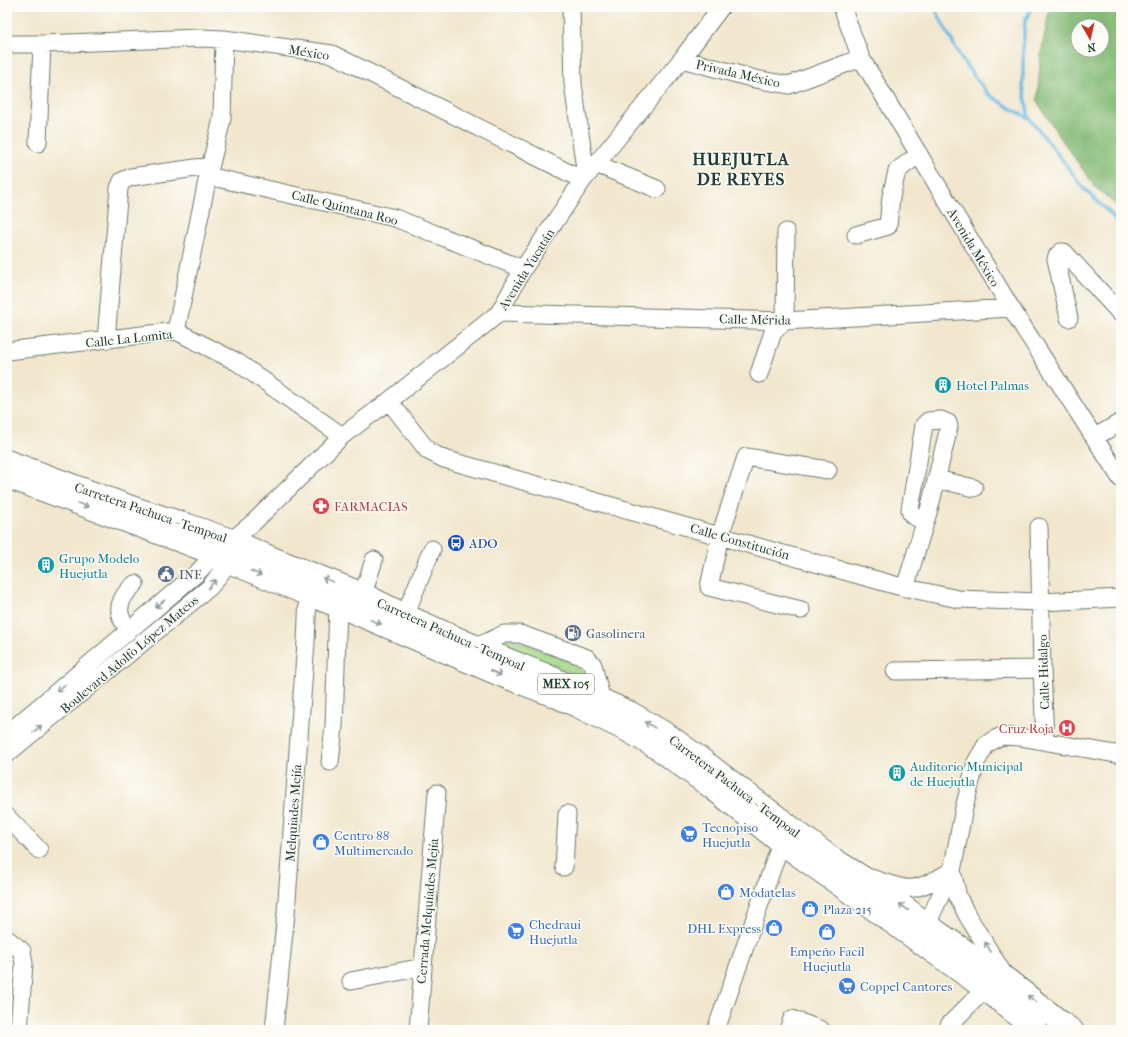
<svg xmlns="http://www.w3.org/2000/svg" width="1128" height="1037" font-family="'IM FELL French Canon',serif">
  <style>
    .green { fill: #a5da8a; stroke: #628c5f }
    .forest { fill: #84ba76; stroke: #527c55; fill-rule: evenodd }
    .lines { fill: none; stroke-linecap: round; stroke-linejoin: round }
    .stream { stroke: #64b8e0; stroke-width: 3.5 }
    .minor-casing { stroke: #69786a; stroke-width: 19 }
    .major-casing { stroke: #69786a; stroke-width: 24 }
    .minor { stroke: #fff; stroke-width: 17 }
    .major { stroke: #fff; stroke-width: 22 }
    .oneway { stroke: #8f9e9a }
    .labels { text-anchor: middle; stroke-width: 3; stroke-linejoin: round; paint-order: stroke }
    .shield { fill: #fdfcf7; stroke: #62766e; stroke-width: 1 }
    .shield-label { font-size: 12px; font-weight: bold; fill: #1f3d34 }
    .street-label { font-size: 13px; fill: #1f3d34; stroke: #fdfcf7 }
    .culture-label { font-size: 13px; fill: #0d838f; stroke: #fdfcf7; text-anchor: start }
    .health-label { font-size: 13px; fill: #be3a42; stroke: #fdfcf7; text-anchor: start }
    .transit-label { font-size: 13px; fill: #164399; stroke: #fdfcf7; text-anchor: start }
    .service-label { font-size: 13px; fill: #4e5e75; stroke: #fdfcf7; text-anchor: start }
    .shop-label { font-size: 13px; fill: #366cbe; stroke: #fdfcf7; text-anchor: start }
    .district-label { font-size: 17px; font-weight: bold; letter-spacing: 1px; fill: #1f3d34; stroke: #fdfcf7 }
  </style>
  <rect width="100%" height="100%" fill="#fdfcf7"/>
  <filter id="ink" filterUnits="userSpaceOnUse"><feTurbulence type="fractalNoise" baseFrequency=".025" numOctaves="2"/><feDisplacementMap in="SourceGraphic" scale="8" xChannelSelector="R" yChannelSelector="G"/><feConvolveMatrix kernelMatrix="1 2 1 2 8 2 1 2 1" color-interpolation-filters="sRGB"/></filter>
  <filter id="wash" filterUnits="userSpaceOnUse"><feTurbulence type="fractalNoise" baseFrequency=".012" numOctaves="4" result="noise"/><feDisplacementMap in="SourceGraphic" scale="16" xChannelSelector="R" yChannelSelector="G"/><feGaussianBlur stdDeviation="0.9" result="paint"/><feColorMatrix in="noise" values="0 0 0 0 0 0 0 0 0 0 0 0 0 0 0 0 0 1.4 0 .05"/><feComposite in="paint" operator="in"/></filter>
  <g filter="url(#wash)">
    <rect width="100%" height="100%" fill="#f2e7ce"/>
    <path class="green" d="M510 638 536 648 575 664 582 673V677L498 642Z"/>
    <path class="forest" d="M1057 7H1121V209L1095 187 1055 130 1037 101 1041 53 1049 12ZM1078 26H1102V50H1078Z"/>
    <g class="lines">
      <path class="stream" d="M934 7 962 60 988 94 1010 108 1029 118 1054 149 1084 189 1110 213 1121 227
        M1029 118 1023 85V49L1025 20 1033 7"/>
    </g>
  </g>
  <g filter="url(#ink)">
    <g class="lines">
      <defs>
        <path id="minor" d="M571 7 573 84 586 176
          M842 7 861 58 1011 308 1121 479
          M7 44H42L200 38 224 39 332 54 583 180
          M682 59 755 79 789 85 861 58
          M38 143 42 44
          M596 164 657 189
          M208 176 395 218 523 269
          M856 235 888 226 891 197 897 171 919 154
          M499 313 785 321 1011 308
          M1069 318 1056 259 1057 256 1061 252H1064L1121 314
          M176 331 208 176 222 119 224 39
          M106 339 119 188 122 181 131 177 210 166
          M7 351 176 331 237 362 342 436
          M759 374 773 332 785 321 786 232
          M389 401 428 451 444 459 898 586 958 599 1041 602 1121 598
          M1095 437 1121 422
          M937 479 974 488
          M1039 527 1042 669 1045 741
          M905 588 930 506 949 427 948 423 941 420 928 421 924 425 910 510C911 518 918 518 925 520
          M363 594 374 560
          M801 610 709 587 720 536 746 457 828 470
          M405 615 432 549
          M129 630C127 626 123 623 122 619 115 606 125 592 135 584
          M473 654 477 647 504 634H520L587 658 593 665 604 709
          M895 671 1042 669
          M7 734 197 573 215 554 254 522 342 436 389 401 499 313 523 269 583 180 682 59 721 7
          M7 754 210 587 236 553
          M330 762 334 727 338 606
          M7 817 39 850
          M564 867 567 814
          M871 878C884 882 901 890 914 888 927 886 940 877 952 871L958 897 967 915 1006 978
          M921 933 927 924 952 871 964 808 976 762 986 745 993 740 1002 736 1020 737 1121 755
          M7 939 22 951 24 963 19 1030
          M351 981 423 967
          M949 1025 985 989
          M274 1030 286 913 306 642 308 595
          M418 1030 437 793
          M716 1030 781 843
          M788 1030 792 1019 821 1030"/>
        <path id="major" d="M7 461 137 509 188 525 231 540 277 560 363 594 405 615 477 647 546 675 631 713 668 735 700 758 832 858 875 885 938 932 1008 980 1062 1023 1072 1030
          M7 477 215 554 229 562 282 584 350 611 500 675 557 697 577 706 628 731 660 750 712 788 781 843 985 989 1036 1030"/>
      </defs>
      <use href="#minor" class="minor-casing"/>
      <use href="#major" class="major-casing"/>
      <use href="#minor" class="minor"/>
      <use href="#major" class="major"/>
    </g>
    <defs><path id="oneway-shaft" d="M-6 0H5M1.5-3L5.5 0L1.5 3" fill="none" stroke-width="1.6" stroke-linecap="round" stroke-linejoin="round"/></defs>
    <g class="oneway">
      <use href="#oneway-shaft" transform="translate(83 505) rotate(20)"/>
      <use href="#oneway-shaft" transform="translate(256 573) rotate(23)"/>
      <use href="#oneway-shaft" transform="translate(328 580) rotate(-158)"/>
      <use href="#oneway-shaft" transform="translate(212 584) rotate(-51)"/>
      <use href="#oneway-shaft" transform="translate(160 604) rotate(140)"/>
      <use href="#oneway-shaft" transform="translate(376 622) rotate(23)"/>
      <use href="#oneway-shaft" transform="translate(496 673) rotate(23)"/>
      <use href="#oneway-shaft" transform="translate(61 688) rotate(140)"/>
      <use href="#oneway-shaft" transform="translate(650 725) rotate(-149)"/>
      <use href="#oneway-shaft" transform="translate(37 729) rotate(-40)"/>
      <use href="#oneway-shaft" transform="translate(904 907) rotate(-143)"/>
      <use href="#oneway-shaft" transform="translate(988 947) rotate(-122)"/>
      <use href="#oneway-shaft" transform="translate(1032 999) rotate(-142)"/>
    </g>
  </g>
  <defs>
    <symbol id="building-disc" viewBox="-11 -11 22 22"><circle r="9.5" fill="#0f9aa8" stroke="#fdfcf7"/><path d="M-4-6H4V6H1V3H-1V6H-4ZM-2.5-4.3h1.7v1.8h-1.7ZM.8-4.3h1.7v1.8H.8ZM-2.5-1h1.7V.8h-1.7ZM.8-1h1.7V.8H.8Z" fill="#fff"/></symbol>
    <symbol id="pharmacy-disc" viewBox="-11 -11 22 22"><circle r="9.5" fill="#e0444e" stroke="#fdfcf7"/><path d="M-2-6h4v4h4v4h-4v4h-4v-4h-4v-4h4Z" fill="#fff"/></symbol>
    <symbol id="bus-disc" viewBox="-11 -11 22 22"><circle r="9.5" fill="#1a4fb4" stroke="#fdfcf7"/><path d="M-5-6H5V4H4V6H2V4H-2V6H-4V4H-5ZM-3.5-4V0h7V-4ZM-3.5 1.2v1.5H-2V1.2ZM2 1.2v1.5H3.5V1.2Z" fill="#fff"/></symbol>
    <symbol id="civic-disc" viewBox="-11 -11 22 22"><circle r="9.5" fill="#5c6f8a" stroke="#fdfcf7"/><path d="M-.6-6.5H3V-4.5H.6V-3L4-1V1h2V6H-6V1h2V-1L-.6-3ZM-1.2 2.5V6h2.4V2.5Z" fill="#fff"/></symbol>
    <symbol id="fuel-disc" viewBox="-11 -11 22 22"><circle r="9.5" fill="#5c6f8a" stroke="#fdfcf7"/><path d="M-5.5-6h7V0h2V4h1.3V-2.5L3-4.5l.8-.8L6-3V5H2.5V1h-1V6h-7ZM-4.2-4.7v3.2H.2V-4.7Z" fill="#fff"/></symbol>
    <symbol id="hospital-disc" viewBox="-11 -11 22 22"><circle r="9.5" fill="#e0444e" stroke="#fdfcf7"/><path d="M-5-5h3v3.5h4V-5h3V5h-3V1.5h-4V5h-3Z" fill="#fff"/></symbol>
    <symbol id="supermarket-disc" viewBox="-11 -11 22 22"><circle r="9.5" fill="#3f7fe0" stroke="#fdfcf7"/><path d="M-6-5.5h2.5l.6 2H6L4.5 2H-2.5L-4.4-4H-6ZM-1.5 3.2a1.3 1.3 0 1 0 .1 0ZM3 3.2a1.3 1.3 0 1 0 .1 0Z" fill="#fff"/></symbol>
    <symbol id="shop-disc" viewBox="-11 -11 22 22"><circle r="9.5" fill="#3f7fe0" stroke="#fdfcf7"/><path d="M-5-2.5h2.3a2.7 3.5 0 0 1 5.4 0H5L5.5 6h-11ZM-1.5-2.5h3a1.5 2.3 0 0 0-3 0Z" fill="#fff"/></symbol>
  </defs>
  <g fill-rule="evenodd">
    <use href="#building-disc" x="933" y="375" width="20" height="20"/>
    <use href="#pharmacy-disc" x="311" y="496" width="20" height="20"/>
    <use href="#bus-disc" x="446" y="533" width="20" height="20"/>
    <use href="#building-disc" x="36" y="555" width="20" height="20"/>
    <use href="#civic-disc" x="156" y="564" width="20" height="20"/>
    <use href="#fuel-disc" x="563" y="623" width="20" height="20"/>
    <use href="#hospital-disc" x="1057" y="718" width="20" height="20"/>
    <use href="#building-disc" x="887" y="763" width="20" height="20"/>
    <use href="#supermarket-disc" x="679" y="824" width="20" height="20"/>
    <use href="#shop-disc" x="311" y="832" width="20" height="20"/>
    <use href="#shop-disc" x="716" y="882" width="20" height="20"/>
    <use href="#shop-disc" x="800" y="899" width="20" height="20"/>
    <use href="#shop-disc" x="764" y="918" width="20" height="20"/>
    <use href="#supermarket-disc" x="506" y="921" width="20" height="20"/>
    <use href="#shop-disc" x="817" y="922" width="20" height="20"/>
    <use href="#supermarket-disc" x="837" y="976" width="20" height="20"/>
  </g>
  <g class="labels">
    <rect class="shield" x="538" y="674" width="56" height="20" rx="3"/>
    <g class="shield-label">
      <text x="566" y="688">MEX 105</text>
    </g>
    <g class="street-label">
      <text transform="translate(309 52) rotate(9)" y="5">México</text>
      <text transform="translate(738 73) rotate(13)" y="5">Privada México</text>
      <text transform="translate(345 207) rotate(14)" y="5">Calle Quintana Roo</text>
      <text transform="translate(974 247) rotate(59)" y="5">Avenida México</text>
      <text transform="translate(526 269) rotate(-58)" y="5">Avenida Yucatán</text>
      <text transform="translate(755 319) rotate(1)" y="5">Calle Mérida</text>
      <text transform="translate(129 338) rotate(-6)" y="5">Calle La Lomita</text>
      <text transform="translate(151 512) rotate(19)" y="5">Carretera Pachuca - Tempoal</text>
      <text transform="translate(740 541) rotate(16)" y="5">Calle Constitución</text>
      <text transform="translate(451 634) rotate(24)" y="5">Carretera Pachuca - Tempoal</text>
      <text transform="translate(129 654) rotate(-40)" y="5">Boulevard Adolfo López Mateos</text>
      <text transform="translate(1043 672) rotate(-92)" y="5">Calle Hidalgo</text>
      <text transform="translate(735 786) rotate(37)" y="5">Carretera Pachuca - Tempoal</text>
      <text transform="translate(293 813) rotate(-86)" y="5">Melquiades Mejía</text>
      <text transform="translate(427 911) rotate(-85)" y="5">Cerrada Melquíades Mejía</text>
    </g>
    <g class="culture-label">
      <text x="956" y="390">Hotel Palmas</text>
      <text x="59" y="563">Grupo Modelo<tspan x="59" dy="15">Huejutla</tspan></text>
      <text x="910" y="771">Auditorio Municipal<tspan x="910" dy="15">de Huejutla</tspan></text>
    </g>
    <g class="health-label">
      <text x="334" y="511">FARMACIAS</text>
      <text x="1054" y="733" text-anchor="end">Cruz Roja</text>
    </g>
    <g class="transit-label">
      <text x="469" y="548">ADO</text>
    </g>
    <g class="service-label">
      <text x="179" y="579">INE</text>
      <text x="586" y="638">Gasolinera</text>
    </g>
    <g class="shop-label">
      <text x="702" y="832">Tecnopiso<tspan x="702" dy="15">Huejutla</tspan></text>
      <text x="334" y="840">Centro 88<tspan x="334" dy="15">Multimercado</tspan></text>
      <text x="739" y="897">Modatelas</text>
      <text x="823" y="914">Plaza 215</text>
      <text x="529" y="929">Chedraui<tspan x="529" dy="15">Huejutla</tspan></text>
      <text x="761" y="933" text-anchor="end">DHL Express</text>
      <text x="827" y="956" text-anchor="middle">Empeño Facil<tspan x="827" dy="15">Huejutla</tspan></text>
      <text x="860" y="991">Coppel Cantores</text>
    </g>
    <g class="district-label">
      <text x="741" y="165">HUEJUTLA<tspan x="741" dy="20">DE REYES</tspan></text>
    </g>
  </g>
  <rect width="1128" height="1037" fill="none" stroke="#fdfcf7" stroke-width="24"/>
  <g transform="translate(1090 38) rotate(171)"><circle r="19" fill="#fdfcf7" stroke="#a4b0a9"/>
  <path d="M0-3L7 15L0 10L-7 15Z" fill="#c8321e"/>
  <text y="-6" font-size="11" font-weight="bold" text-anchor="middle" fill="#1f3d34">N</text>
  </g>
</svg>
